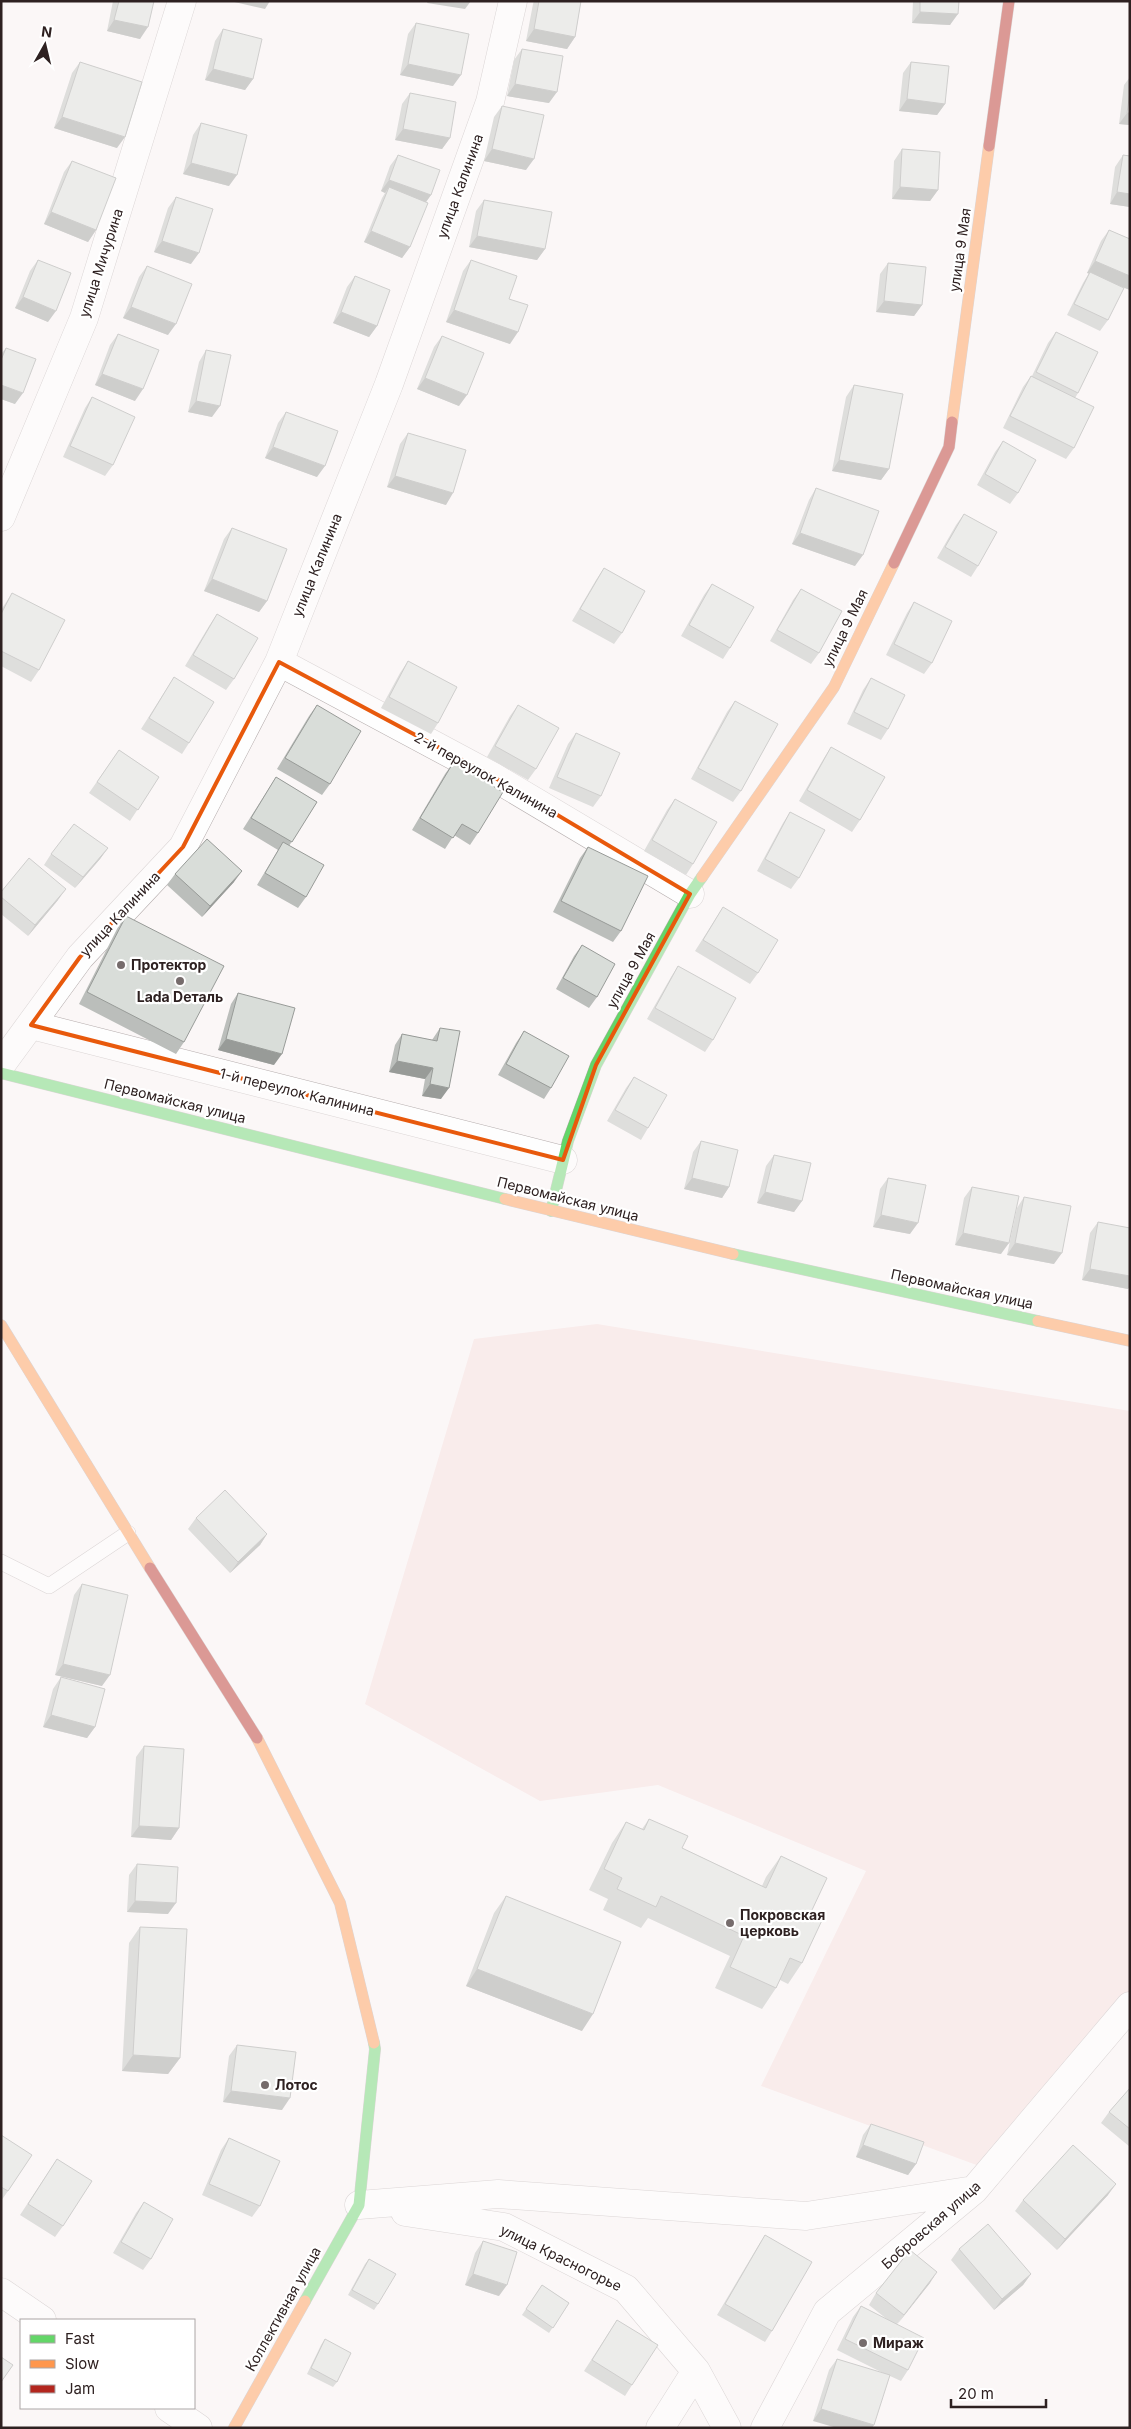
<svg xmlns="http://www.w3.org/2000/svg" width="1131" height="2429" font-family="Inter,sans-serif">
  <style>
    .green { fill: #f6dddc }
    .lines { fill: none; stroke-linecap: round; stroke-linejoin: round }
    .lane-casing { stroke: #b5adad; stroke-width: 16 }
    .street-casing { stroke: #b5adad; stroke-width: 29 }
    .fast-casing { stroke: #b5adad; stroke-width: 12 }
    .slow-casing { stroke: #b5adad; stroke-width: 12 }
    .jam-casing { stroke: #b5adad; stroke-width: 12 }
    .lane { stroke: #fefefe; stroke-width: 15 }
    .street { stroke: #fefefe; stroke-width: 28 }
    .fast { stroke: #63d668; stroke-width: 11 }
    .slow { stroke: #ff974d; stroke-width: 11 }
    .jam { stroke: #b3261e; stroke-width: 11 }
    .wall { fill: #bbbebb }
    .shaded-wall { fill: #989b98 }
    .building { fill: #d9ddd9; stroke: #989b98 }
    .marked { fill: none; stroke: #e8590c; stroke-width: 4; stroke-linejoin: round }
    .poi-dot { fill: #766c6c; stroke: #fff; stroke-width: 2 }
    .labels { text-anchor: middle; stroke-width: 4.5; stroke-linejoin: round; paint-order: stroke }
    .street-label { font-size: 14px; fill: #2e2121; stroke: #fff }
    .poi-label { font-size: 14px; font-weight: bold; fill: #2e2121; stroke: #fff; text-anchor: start }
  </style>
  <rect width="100%" height="100%" fill="#fbf7f7"/>
  <path class="green" d="M597 1324 1130 1411V1991L982 2167 761 2086 866 1871 658 1785 540 1801 365 1704 474 1339Z"/>
  <g class="lines">
    <defs>
      <path id="lane" d="M1 1562 49 1586 128 1533"/>
      <path id="street" d="M1 517 84 318 182 1
        M279 662 492 776 690 894
        M31 1025 563 1160
        M1 1065 80 957 183 847 279 662 389 384 490 102 513 1
        M359 2205 498 2194 806 2216 974 2190
        M405 2212 504 2227 626 2289 696 2371 660 2428
        M1 2292 42 2320
        M696 2371 727 2428
        M169 2408 198 2428
        M765 2428 827 2312 974 2190 1130 2006"/>
      <path id="fast" d="M1 1073 505 1199
        M551 1211 568 1141 596 1065 690 894 702 877
        M733 1254 1038 1321
        M305 2301 359 2205 375 2049 374 2043"/>
      <path id="slow" d="M952 422 989 146
        M702 877 834 687 894 563
        M505 1199 733 1254
        M1038 1321 1130 1341
        M1 1325 150 1568
        M257 1738 340 1903 374 2043
        M234 2428 305 2301"/>
      <path id="jam" d="M989 146 1009 1
        M894 563 949 447 952 422
        M150 1568 257 1738"/>
    </defs>
    <use href="#lane" class="lane-casing"/>
    <use href="#street" class="street-casing"/>
    <use href="#fast" class="fast-casing"/>
    <use href="#slow" class="slow-casing"/>
    <use href="#jam" class="jam-casing"/>
    <use href="#lane" class="lane"/>
    <use href="#street" class="street"/>
    <use href="#fast" class="fast"/>
    <use href="#slow" class="slow"/>
    <use href="#jam" class="jam"/>
  </g>
  <path class="wall" d="M113 1H154L140 39 107 31Z
    M534 1H581L575 37 567 49 526 41 533 4Z
    M913 1H959L950 25 912 23Z
    M416 23 453 86 400 75 408 34Z
    M223 29 253 79 245 90 205 80 215 41Z
    M522 49 549 103 507 96 514 60Z
    M80 62 117 148 54 128 72 73Z
    M911 62 945 104 937 115 899 111 903 73Z
    M1130 77V125L1119 124 1124 85Z
    M410 93 450 138 442 149 395 140 402 104Z
    M502 106 526 170 484 161 494 117Z
    M201 123 229 186 183 174 193 135Z
    M902 149 938 190 930 201 892 199 894 161Z
    M398 155 431 195 426 202 410 247 402 258 364 242 382 198 385 193 381 191 390 166Z
    M1123 155 1130 207 1110 204 1115 167Z
    M72 161 96 230 88 242 44 224 64 172Z
    M176 197 191 264 154 252 168 208Z
    M484 200 545 249 537 260 469 247 476 211Z
    M1109 230 1130 239V290L1117 285 1108 320 1100 331 1067 315 1083 283 1089 273H1087L1101 241Z
    M38 260 48 322 15 308 30 271Z
    M471 260 509 299 510 344 446 322 463 271Z
    M888 263 922 305 914 316 876 312 880 274Z
    M147 266 168 335 123 318 139 277Z
    M355 276 377 326 369 337 333 323 347 287Z
    M1056 332 1078 393 1075 398 1074 448 1066 459 1003 428 1023 387 1031 376H1032L1048 343Z
    M118 334 135 401 95 385 110 345Z
    M442 336 459 406 417 389 434 347Z
    M6 348 15 404 1 399V354Z
    M206 350 212 417 188 412 199 362Z
    M854 385 889 469 881 480 832 471 846 397Z
    M92 397 113 465 105 476 63 457 85 408Z
    M286 412 317 477 265 458 278 423Z
    M408 433 446 505 387 487 400 444Z
    M1003 441 1018 493 1010 504 977 485 995 452Z
    M816 488 855 566 792 544 809 500Z
    M964 514 978 566 971 577 937 558 956 525Z
    M232 528 267 601 259 612 204 591 224 539Z
    M604 568 622 633 614 644 572 621 596 580Z
    M712 584 730 648 723 659 681 636 704 595Z
    M801 589 819 653 811 664 770 641 793 600Z
    M12 593 39 670 31 682 1 666V610Z
    M914 602 932 663 924 674 886 655 907 613Z
    M217 614 234 679 226 690 185 666 209 626Z
    M408 661 438 723 431 734 381 708 400 673Z
    M174 677 189 743 182 754 141 729Z
    M871 678 888 729 881 740 847 724 863 690Z
    M735 701 741 791 733 802 691 779 727 712Z
    M317 705 330 784 322 795 277 769 309 716Z
    M518 705 536 769 528 780 487 757 510 716Z
    M576 733 601 796 593 807 549 788 568 744Z
    M831 747 860 820 852 832 799 801 824 758Z
    M119 750 159 777 130 821 89 793Z
    M453 763 478 833 470 845 454 835 445 849 412 830 445 774Z
    M276 777 317 802 289 846 306 897 298 908 257 885 278 850 243 829Z
    M675 799 693 864 686 875 644 851 667 810Z
    M790 812 799 878 791 889 757 871 783 823Z
    M588 847 621 931 613 942 553 912 580 858Z
    M108 848 100 859 75 888 44 865 51 854Z
    M175 874 234 882 202 917 167 885Z
    M1 892 58 900 28 936 1 914Z
    M723 907 758 973 750 984 695 951Z
    M126 916 184 1042 176 1054 79 1004 118 927Z
    M582 945 597 997 589 1008 556 989 574 956Z
    M678 966 713 1040 705 1052 647 1019 671 977Z
    M238 993 274 1065 218 1050 231 1004Z
    M440 1028 441 1099 422 1096 425 1079 389 1072 395 1045 402 1034 432 1040Z
    M524 1031 551 1088 544 1099 498 1075 516 1043Z
    M634 1077 648 1128 641 1140 607 1121 626 1088Z
    M701 1141 729 1187 722 1198 684 1189 693 1152Z
    M774 1155 802 1201 794 1212 757 1203 766 1166Z
    M888 1178 910 1234 873 1227 880 1189Z
    M972 1187 1001 1254 955 1245 964 1198Z
    M1024 1197 1054 1264 1007 1255 1017 1208Z
    M1098 1222 1128 1289 1082 1280 1090 1233Z
    M196 1518 267 1534 260 1545 230 1573 188 1529Z
    M82 1584 102 1686 55 1675 74 1595Z
    M61 1677 95 1727 87 1738 43 1727 53 1689Z
    M144 1746 179 1828 171 1840 131 1837 136 1757Z
    M649 1819 682 1848 762 1886 766 1877 781 1856 812 1910 802 1963 788 1984 780 1980 776 1988 762 2009 715 1988 730 1956 648 1918 641 1928 603 1910 608 1899 589 1890 612 1843 626 1822 642 1829Z
    M137 1864 168 1914 127 1912 129 1875Z
    M506 1896 582 2031 466 1986 494 1913Z
    M140 1927 180 2058 168 2074 122 2071 129 1943Z
    M237 2045 282 2110 223 2102 229 2056Z
    M1130 2088V2147L1101 2123 1109 2112Z
    M871 2124 916 2164 908 2175 856 2157 863 2135Z
    M1 2135 8 2191 1 2201Z
    M229 2138 260 2206 252 2217 202 2195 221 2150Z
    M57 2159 63 2226 55 2237 20 2215Z
    M1108 2195 1057 2250 1015 2211 1023 2200Z
    M144 2202 151 2259 143 2270 113 2253 136 2213Z
    M765 2235 772 2331 765 2342 717 2315 758 2246Z
    M483 2241 499 2296 465 2285 475 2253Z
    M959 2249 1031 2274 1023 2285 994 2310 951 2260Z
    M369 2259 378 2304 374 2310 348 2295 365 2264Z
    M930 2283 897 2324 908 2370 901 2381 890 2376 813 2421 829 2370 837 2359 887 2375 837 2350 853 2317 861 2306 888 2320 869 2305 876 2293Z
    M542 2285 569 2303 549 2333 522 2315Z
    M617 2320 632 2385 625 2396 584 2371Z
    M325 2339 337 2382 333 2387 307 2374 321 2345Z"/>
  <path class="shaded-wall" d="M230 1H270L265 9Z
    M428 1H471L465 9 427 3Z
    M920 12 958 14 950 25 912 23Z
    M114 20 148 27 140 39 107 31Z
    M534 29 575 37 567 49 526 41Z
    M408 64 461 75 453 86 400 75Z
    M213 69 253 79 245 90 205 80Z
    M515 84 557 92 549 103 507 96Z
    M907 99 945 104 937 115 899 111Z
    M1127 113H1130V125L1119 124Z
    M62 117 125 137 117 148 54 128Z
    M403 129 450 138 442 149 395 140Z
    M492 149 534 159 526 170 484 161Z
    M191 163 237 175 229 186 183 174Z
    M389 180 431 195 423 206 389 187 385 193 381 191Z
    M900 187 938 190 930 201 892 199Z
    M1117 192 1130 194V207L1110 204Z
    M51 212 96 230 88 242 44 224Z
    M371 231 410 247 402 258 364 242Z
    M477 236 545 249 537 260 469 247Z
    M162 241 199 253 191 264 154 252Z
    M1095 261 1130 276V290L1087 273Z
    M23 297 56 311 48 322 15 308Z
    M884 301 922 305 914 316 876 312Z
    M131 307 176 324 168 335 123 318Z
    M454 310 518 332 510 344 446 322Z
    M341 312 377 326 369 337 333 323Z
    M102 374 143 389 135 401 95 385Z
    M425 378 467 395 459 406 417 389Z
    M1 385 23 393 15 404 1 399Z
    M196 401 220 406 212 417 188 412Z
    M273 447 325 466 317 477 265 458Z
    M839 460 889 469 881 480 832 471Z
    M395 476 453 493 446 505 387 487Z
    M800 533 863 555 855 566 792 544Z
    M212 579 267 601 259 612 204 591Z
    M108 848 100 859 75 888 83 877Z
    M242 871 234 882 202 917 210 906Z
    M66 889 58 900 28 936 35 925Z
    M226 1039 282 1054 274 1065 218 1050Z
    M397 1061 433 1068 425 1079 389 1072Z
    M430 1084 449 1088 441 1099 422 1096Z
    M692 1178 729 1187 722 1198 684 1189Z
    M765 1192 802 1201 794 1212 757 1203Z
    M881 1215 918 1223 910 1234 873 1227Z
    M963 1233 1009 1243 1001 1254 955 1245Z
    M1015 1243 1062 1253 1054 1264 1007 1255Z
    M1090 1269 1130 1276V1287L1128 1289 1082 1280Z
    M267 1534 260 1545 230 1573 238 1562Z
    M63 1664 110 1675 102 1686 55 1675Z
    M51 1715 95 1727 87 1738 43 1727Z
    M139 1826 179 1828 171 1840 131 1837Z
    M135 1901 176 1903 168 1914 127 1912Z
    M477 1969 593 2014 582 2031 466 1986Z
    M133 2055 180 2058 168 2074 122 2071Z
    M231 2091 290 2098 282 2110 223 2102Z
    M863 2145 916 2164 908 2175 856 2157Z
    M1116 2184 1108 2195 1057 2250 1065 2239Z
    M937 2272 930 2283 896 2326 904 2315Z
    M473 2274 507 2285 499 2296 465 2285Z
    M1031 2274 1023 2285 994 2310 1002 2299Z
    M821 2409 874 2425 872 2428H837L813 2421Z"/>
  <path class="building" d="M119 1H154L148 27 114 20Z
    M539 1H581L575 37 534 29Z
    M920 1H959L958 14 920 12Z
    M416 23 469 34 461 75 408 64Z
    M223 29 262 39 253 79 213 69Z
    M522 49 563 56 557 92 515 84Z
    M80 62 142 82 125 137 62 117Z
    M911 62 949 66 945 104 907 99Z
    M1130 92V113H1127Z
    M410 93 456 102 450 138 403 129Z
    M502 106 544 115 534 159 492 149Z
    M201 123 247 135 237 175 191 163Z
    M902 149 940 152 938 190 900 187Z
    M398 155 440 170 431 195 389 180Z
    M1123 155 1130 156V194L1117 192Z
    M72 161 116 178 96 230 51 212Z
    M389 187 428 203 410 247 371 231Z
    M176 197 213 209 199 253 162 241Z
    M484 200 552 212 545 249 477 236Z
    M1109 230 1130 239V276L1095 261Z
    M38 260 71 273 56 311 23 297Z
    M471 260 517 276 509 299 528 305 518 332 454 310Z
    M888 263 926 267 922 305 884 301Z
    M147 266 192 284 176 324 131 307Z
    M1090 272 1124 288 1108 320 1074 304Z
    M355 276 390 290 377 326 341 312Z
    M1056 332 1098 352 1078 393 1036 372Z
    M118 334 159 350 143 389 102 374Z
    M442 336 484 353 467 395 425 378Z
    M6 348 36 359 23 393 1 385V360Z
    M206 350 231 355 220 406 196 401Z
    M1031 376 1094 407 1074 448 1010 416Z
    M854 385 903 394 889 469 839 460Z
    M92 397 135 417 113 465 70 446Z
    M286 412 338 431 325 466 273 447Z
    M408 433 466 450 453 493 395 476Z
    M1003 441 1036 460 1018 493 985 474Z
    M816 488 879 511 863 555 800 533Z
    M964 514 997 532 978 566 945 547Z
    M232 528 287 549 267 601 212 579Z
    M604 568 645 591 622 633 580 609Z
    M712 584 754 607 730 648 689 625Z
    M801 589 842 611 819 653 777 630Z
    M12 593 65 620 39 670 1 651V614Z
    M914 602 952 621 932 663 894 644Z
    M217 614 258 638 234 679 193 655Z
    M408 661 457 687 438 723 389 697Z
    M174 677 214 702 189 743 149 718Z
    M871 678 905 695 888 729 854 712Z
    M735 701 778 724 741 791 698 768Z
    M317 705 361 731 330 784 285 758Z
    M518 705 559 728 536 769 495 746Z
    M576 733 620 753 601 796 557 777Z
    M831 747 885 777 860 820 807 790Z
    M119 750 159 777 138 810 97 782Z
    M453 763 503 792 478 833 462 824 453 838 420 818Z
    M276 777 317 802 292 842 251 818Z
    M675 799 717 822 693 864 652 840Z
    M790 812 825 830 799 878 765 859Z
    M74 824 108 848 83 877 51 854Z
    M207 839 242 871 210 906 175 874Z
    M283 842 324 865 306 897 265 873Z
    M588 847 648 876 621 931 561 901Z
    M29 858 66 889 35 925 1 897V892Z
    M723 907 778 940 758 973 703 940Z
    M126 916 224 966 184 1042 87 992Z
    M582 945 615 964 597 997 563 978Z
    M678 966 736 998 713 1040 655 1008Z
    M238 993 295 1008 282 1054 226 1039Z
    M440 1028 460 1031 449 1088 430 1084 433 1068 397 1061 402 1034 437 1041Z
    M524 1031 569 1056 551 1088 506 1064Z
    M634 1077 667 1095 648 1128 615 1110Z
    M701 1141 738 1150 729 1187 692 1178Z
    M774 1155 811 1163 802 1201 765 1192Z
    M888 1178 926 1185 918 1223 881 1215Z
    M972 1187 1019 1196 1009 1243 963 1233Z
    M1024 1197 1071 1206 1062 1253 1015 1243Z
    M1098 1222 1130 1228V1276L1090 1269Z
    M225 1490 267 1534 238 1562 196 1518Z
    M82 1584 128 1595 110 1675 63 1664Z
    M61 1677 105 1689 95 1727 51 1715Z
    M144 1746 184 1749 179 1828 139 1826Z
    M649 1819 688 1836 682 1848 766 1888 781 1856 827 1878 812 1910 824 1916 802 1963 790 1958 776 1988 730 1967 744 1936 661 1896 656 1907 617 1889 622 1878 604 1869 626 1822 644 1830Z
    M137 1864 178 1867 176 1903 135 1901Z
    M506 1896 621 1942 593 2014 477 1969Z
    M140 1927 187 1929 180 2058 133 2055Z
    M237 2045 296 2052 290 2098 231 2091Z
    M1130 2088V2129L1109 2112Z
    M871 2124 924 2142 916 2164 863 2145Z
    M1 2135 32 2155 8 2191 1 2187Z
    M229 2138 280 2161 260 2206 209 2184Z
    M1073 2145 1116 2184 1065 2239 1023 2200Z
    M57 2159 92 2181 63 2226 28 2204Z
    M144 2202 173 2219 151 2259 121 2242Z
    M988 2224 1031 2274 1002 2299 959 2249Z
    M765 2235 812 2262 772 2331 725 2304Z
    M483 2241 517 2252 507 2285 473 2274Z
    M910 2250 937 2272 904 2315 876 2293Z
    M369 2259 396 2274 378 2304 352 2290Z
    M542 2285 569 2303 553 2328 526 2309Z
    M861 2306 924 2338 908 2370 845 2339Z
    M617 2320 658 2345 632 2385 592 2360Z
    M325 2339 351 2353 337 2382 311 2368Z
    M1 2357 13 2365 1 2382Z
    M837 2359 890 2375 874 2425 821 2409Z"/>
  <path d="M0 0H1131V2429H0ZM279 662 492 776 690 894 596 1065 563 1160 31 1025 80 957 183 847Z" fill="#fbf7f7" fill-opacity=".55" fill-rule="evenodd"/>
  <path class="marked" d="M279 662 492 776 690 894 596 1065 563 1160 31 1025 80 957 183 847Z"/>
  <g class="poi-dot">
    <circle cx="121" cy="965" r="5"/>
    <circle cx="180" cy="981" r="5"/>
    <circle cx="730" cy="1923" r="5"/>
    <circle cx="265" cy="2085" r="5"/>
    <circle cx="863" cy="2343" r="5"/>
  </g>
  <g class="labels">
    <g class="street-label">
      <text transform="translate(460 186) rotate(-70)" y="5">улица Калинина</text>
      <text transform="translate(960 250) rotate(-82)" y="5">улица 9 Мая</text>
      <text transform="translate(101 263) rotate(-72)" y="5">улица Мичурина</text>
      <text transform="translate(317 565) rotate(-68)" y="5">улица Калинина</text>
      <text transform="translate(845 628) rotate(-64)" y="5">улица 9 Мая</text>
      <text transform="translate(486 775) rotate(29)" y="5">2-й переулок Калинина</text>
      <text transform="translate(120 914) rotate(-47)" y="5">улица Калинина</text>
      <text transform="translate(631 970) rotate(-61)" y="5">улица 9 Мая</text>
      <text transform="translate(297 1092) rotate(14)" y="5">1-й переулок Калинина</text>
      <text transform="translate(175 1101) rotate(14)" y="5">Первомайская улица</text>
      <text transform="translate(568 1199) rotate(14)" y="5">Первомайская улица</text>
      <text transform="translate(962 1289) rotate(12)" y="5">Первомайская улица</text>
      <text transform="translate(931 2225) rotate(-41)" y="5">Бобровская улица</text>
      <text transform="translate(561 2258) rotate(26)" y="5">улица Красногорье</text>
      <text transform="translate(283 2309) rotate(-61)" y="5">Коллективная улица</text>
    </g>
    <g class="poi-label">
      <text x="131" y="970">Протектор</text>
      <text x="180" y="1002" text-anchor="middle">Lada Dеталь</text>
      <text x="740" y="1920">Покровская<tspan x="740" dy="16">церковь</tspan></text>
      <text x="275" y="2090">Лотос</text>
      <text x="873" y="2348">Мираж</text>
    </g>
  </g>
  <rect width="1131" height="2429" fill="none" stroke="#2e2121" stroke-width="5"/>
  <rect x="20" y="2319" width="175" height="90" fill="#ffffff" stroke="#aba6a6"/>
  <rect x="30" y="2335" width="25" height="8" fill="#63d668" stroke="#aba6a6"/>
  <text x="65" y="2344" font-size="15" fill="#2e2121">Fast</text>
  <rect x="30" y="2360" width="25" height="8" fill="#ff974d" stroke="#aba6a6"/>
  <text x="65" y="2369" font-size="15" fill="#2e2121">Slow</text>
  <rect x="30" y="2385" width="25" height="8" fill="#b3261e" stroke="#aba6a6"/>
  <text x="65" y="2394" font-size="15" fill="#2e2121">Jam</text>
  <g transform="translate(45 45) rotate(8)" stroke="#ffffff" stroke-width="4" paint-order="stroke">
  <path d="M0-4L9 19L0 12L-9 19Z" fill="#2e2121"/>
  <text y="-8" font-size="14" font-weight="bold" text-anchor="middle" fill="#2e2121">N</text>
  </g>
  <path d="M951 2399v8h95v-8" fill="none" stroke="#2e2121" stroke-width="2.5"/>
  <text x="958" y="2399" font-size="15" fill="#2e2121" stroke="#ffffff" stroke-width="4" paint-order="stroke">20 m</text>
</svg>
